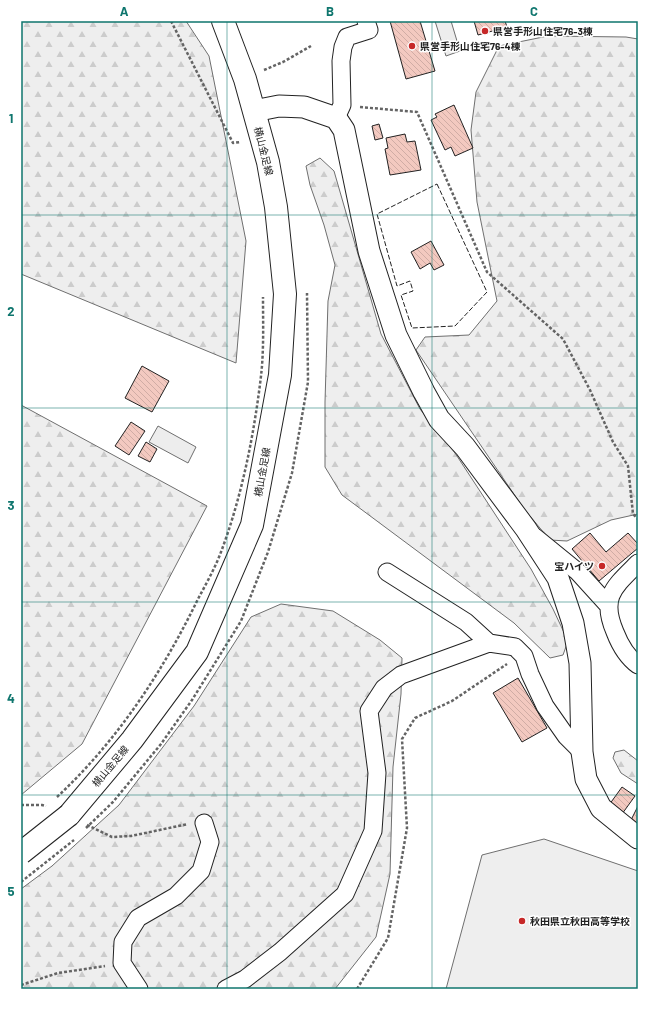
<svg xmlns="http://www.w3.org/2000/svg" width="659" height="1010" font-family="Barlow,'Noto Sans JP',sans-serif">
  <style>
    .forest { fill: url(#forest-firs); stroke: #6f6f6f }
    .park { fill: #eee; stroke: #6f6f6f }
    .parking { fill: #ededed; stroke: #6f6f6f }
    .building { fill: url(#building-back-hatch); stroke: #222 }
    .lines { fill: none; stroke-linecap: round; stroke-linejoin: round }
    .minor-casing { stroke: #222; stroke-width: 19 }
    .tertiary-casing { stroke: #222; stroke-width: 23 }
    .primary-casing { stroke: #222; stroke-width: 24 }
    .path { stroke: #646464; stroke-width: 2.5; stroke-dasharray: 3 2; stroke-linecap: butt }
    .minor { stroke: #fff; stroke-width: 17 }
    .tertiary { stroke: #fff; stroke-width: 21 }
    .primary { stroke: #fff; stroke-width: 22 }
    .primary-bridge-casing { stroke: #222; stroke-width: 24; stroke-linecap: butt }
    .path-bridge { stroke: #646464; stroke-width: 2.5; stroke-dasharray: 3 2; stroke-linecap: butt }
    .primary-bridge { stroke: #fff; stroke-width: 22 }
    .fence { stroke: #222; stroke-width: 1; stroke-dasharray: 5 2; stroke-linecap: butt }
    .grid { fill: none; stroke: #0f766e; stroke-width: 1; stroke-opacity: 0.55 }
    .poi-dot { fill: #c62828; stroke: #fff; stroke-width: 1.5 }
    .labels { text-anchor: middle; stroke-width: 3; stroke-linejoin: round; paint-order: stroke }
    .poi-label { font-size: 10px; font-weight: bold; fill: #222; stroke: #fff; text-anchor: start }
    .street-label { font-size: 10px; fill: #222; stroke: #fff }
    .neatline { fill: none; stroke: #0f766e; stroke-width: 1.5 }
    .grid-label { font-size: 13px; text-anchor: middle; font-weight: bold; fill: #0f766e }
  </style>
  <defs>
    <pattern id="forest-firs" width="22" height="20" patternUnits="userSpaceOnUse"><rect width="22" height="20" fill="#eee"/><path d="M5 1l3.5 6h-7zM16 11l3.5 6h-7z" fill="#ccc"/></pattern>
    <pattern id="building-back-hatch" width="6" height="6" patternUnits="userSpaceOnUse"><rect width="6" height="6" fill="#f3c9c0"/><path d="M-1 5l2 2M0 0l6 6M5-1l2 2" fill="none" stroke="#d0aca5"/></pattern>
  </defs>
  <rect width="100%" height="100%" fill="#fff"/>
  <path class="forest" d="M21 21H186L209 56 246 241 236 363 21 274Z
    M548 36 626 37 638 39V514L611 520 567 541 550 540 524 509 416 350 425 337 469 335 497 301 477 202 471 130 476 92 499 46Z
    M320 158 334 171 381 334 420 409 455 453 531 569 553 609 568 641 563 655 550 658 514 623 342 495 325 467V402L328 301 335 265 324 225 310 185 306 166Z
    M21 405 207 506 82 744 21 795Z
    M281 604 333 611 380 640 402 658 401 694 393 767 390 874 376 937 335 989H21V889L52 866 119 805 194 706 251 617Z
    M624 750 638 761V784L621 773 613 758 615 752Z"/>
  <path class="park" d="M544 839 638 871V989H446L482 855Z"/>
  <path class="parking" d="M435 21H451L460 51 446 56Z
    M158 426 196 447 188 463 149 442Z"/>
  <path class="building" d="M390 21H420L435 71 406 79Z
    M474 21H505L507 27 478 35Z
    M454 105 473 148 455 156 451 147 445 150 431 120 437 117 435 114Z
    M379 124 383 138 375 140 372 126Z
    M405 134 407 142 415 141 421 170 390 175 385 149 388 148 386 138Z
    M431 241 444 265 434 270 430 263 420 269 411 252Z
    M142 366 169 381 152 412 125 398Z
    M131 422 145 431 129 455 115 446Z
    M146 442 157 449 150 462 138 456Z
    M590 533 606 552 628 533 638 544V548L599 581 572 549Z
    M518 678 547 728 522 742 493 693Z
    M622 787 635 796 622 814 609 805Z
    M638 806V824L631 820Z"/>
  <g class="lines">
    <defs>
      <path id="minor" d="M336 118 342 105 341 61 343 47 347 37 369 30 366 21
        M535 537 578 572 608 605
        M638 563C614 587 600 597 615 632 620 645 627 657 638 665
        M387 572 466 622 489 643
        M139 989 122 963 123 942 138 918 176 896 201 871 210 842 204 823
        M226 989 245 979 280 952 345 894 373 831 377 773 369 711 384 688 401 675 489 643 515 647 524 656 530 674 545 706 566 736 582 752"/>
      <path id="tertiary" d="M254 111 279 106 304 107 336 118 344 130 369 251 396 335 424 392 439 419 465 447 526 529 558 578 573 623 580 663 582 752 586 779 601 808 638 838"/>
      <path id="primary" d="M69 815 132 740 197 652 252 525 280 375 285 294 276 207 268 162 245 79 223 21"/>
    </defs>
    <use href="#minor" class="minor-casing"/>
    <use href="#tertiary" class="tertiary-casing"/>
    <use href="#primary" class="primary-casing"/>
    <path class="path" d="M171 21 233 143 241 142
      M264 70 283 62 311 46
      M360 107 417 112 487 272 563 339 590 390 613 442 628 466 633 514 638 519
      M21 805H42L46 806
      M87 825 112 837 131 836 188 824
      M21 985 58 973 105 966
      M357 989 388 938 407 828 402 739 415 718 452 701 507 664"/>
    <use href="#minor" class="minor"/>
    <use href="#tertiary" class="tertiary"/>
    <use href="#primary" class="primary"/>
    <defs>
      <path id="primary-bridge" d="M21 853 69 815"/>
    </defs>
    <use href="#primary-bridge" class="primary-bridge-casing"/>
    <path class="path-bridge" d="M57 797C117 741 162 673 198 599 206 584 215 568 221 552 242 496 254 435 261 376 264 350 263 323 263 297
      M86 828 113 802 161 744 192 700 241 621 268 552 292 473 308 382 307 293
      M21 882 74 840"/>
    <use href="#primary-bridge" class="primary-bridge"/>
    <path class="fence" d="M437 184 487 292 455 326 412 328 401 295 413 291 410 281 397 286 377 214Z"/>
  </g>
  <path class="grid" d="M227 21V989M432 21V989M21 215H638M21 408H638M21 602H638M21 795H638"/>
  <g class="poi-dot">
    <circle cx="485" cy="31" r="4"/>
    <circle cx="412" cy="46" r="4"/>
    <circle cx="602" cy="566" r="4"/>
    <circle cx="522" cy="921" r="4"/>
  </g>
  <g class="labels">
    <g class="poi-label">
      <text x="493" y="35">県営手形山住宅76-3棟</text>
      <text x="420" y="50">県営手形山住宅76-4棟</text>
      <text x="594" y="570" text-anchor="end">宝ハイツ</text>
      <text x="530" y="925">秋田県立秋田高等学校</text>
    </g>
    <g class="street-label">
      <text transform="translate(264 151) rotate(76)" y="4">横山金足線</text>
      <text transform="translate(262 472) rotate(-80)" y="4">横山金足線</text>
      <text transform="translate(110 766) rotate(-50)" y="4">横山金足線</text>
    </g>
  </g>
  <rect width="659" height="1010" fill="none" stroke="#ffffff" stroke-width="44"/>
  <rect x="22" y="22" width="615" height="966" class="neatline"/>
  <g class="grid-label">
    <text x="124" y="16">A</text>
    <text x="330" y="16">B</text>
    <text x="534" y="16">C</text>
    <text x="11" y="123">1</text>
    <text x="11" y="316">2</text>
    <text x="11" y="510">3</text>
    <text x="11" y="703">4</text>
    <text x="11" y="896">5</text>
  </g>
</svg>
